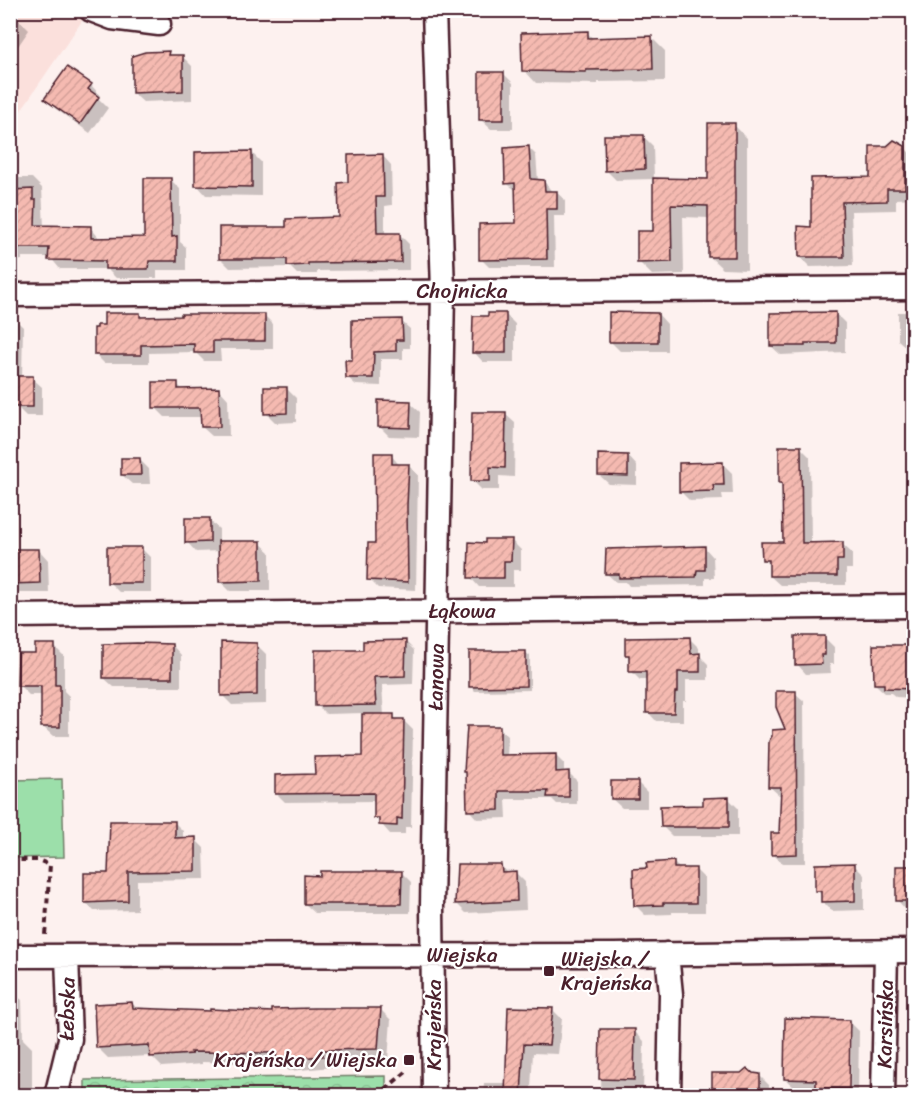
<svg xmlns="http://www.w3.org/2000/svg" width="924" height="1106" font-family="Sriracha,sans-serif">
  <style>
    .built { fill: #fbe0dc }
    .green { fill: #9cdfaa; stroke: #737f6a; stroke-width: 1.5 }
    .forest { fill: url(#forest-crowns); stroke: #737f6a; stroke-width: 1.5 }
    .shadow { fill: #0003 }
    .building { fill: url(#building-hatch); stroke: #4a1f2b; stroke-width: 1.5 }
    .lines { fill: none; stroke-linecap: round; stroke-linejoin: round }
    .minor-casing { stroke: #4a1f2b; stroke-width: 27 }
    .path { stroke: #4a1f2b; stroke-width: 4; stroke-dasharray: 6 4.5; stroke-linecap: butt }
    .minor { stroke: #fff; stroke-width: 22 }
    .poi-dot { fill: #4a1f2b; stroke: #fff; stroke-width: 2 }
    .labels { text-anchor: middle; stroke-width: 4.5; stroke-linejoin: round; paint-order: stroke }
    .street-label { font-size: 21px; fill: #4a1f2b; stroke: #fff }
    .poi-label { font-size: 21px; fill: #4a1f2b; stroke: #fff; text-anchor: start }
  </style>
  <defs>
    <pattern id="forest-crowns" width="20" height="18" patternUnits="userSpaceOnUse" patternTransform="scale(1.5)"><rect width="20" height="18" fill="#9cdfaa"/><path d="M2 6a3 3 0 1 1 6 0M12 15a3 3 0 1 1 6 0" fill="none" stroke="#88bf92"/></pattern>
    <pattern id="building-hatch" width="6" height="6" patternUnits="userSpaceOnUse" patternTransform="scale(1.5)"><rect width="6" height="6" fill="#f5bab1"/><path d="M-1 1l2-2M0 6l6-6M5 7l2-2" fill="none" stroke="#d49f98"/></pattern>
  </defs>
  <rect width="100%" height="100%" fill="#fdf1ef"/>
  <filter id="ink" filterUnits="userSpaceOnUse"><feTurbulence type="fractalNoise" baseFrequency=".0167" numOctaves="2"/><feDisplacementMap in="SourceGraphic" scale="12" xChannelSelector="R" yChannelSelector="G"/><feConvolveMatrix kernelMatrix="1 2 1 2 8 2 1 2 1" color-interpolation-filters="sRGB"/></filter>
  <g filter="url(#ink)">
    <path class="built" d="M11 11H73L84 18 11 125Z"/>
    <path class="green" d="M62 779 64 857 11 858V780Z"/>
    <path class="forest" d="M386 1076V1095H85V1080Z"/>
    <path class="shadow" d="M10 11 29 30 10 58Z
      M587 33 594 39 652 38 665 51V81L598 82V84L536 83 524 70Z
      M168 53 172 57 182 56 192 66V100L143 102 133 93Z
      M503 73 513 83V129H491L481 120Z
      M91 85 100 95 98 98 108 108 90 133 56 109 46 99Z
      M734 125 747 138V270L723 269 710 257 709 218 683 217 684 274 652 275 639 262 654 232V180L709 181Z
      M643 136 653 146 654 179 616 180 606 170Z
      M528 147 536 155 538 181H544L552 192H556L565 200V216H554L555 267H489L481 259 517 224V191L506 183Z
      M904 147 914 157V198L896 199V210L851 211 853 266 810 267 800 257 812 228 813 179H872Z
      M251 152 261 162V196L206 195 197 185Z
      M383 156 391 165 392 205 385 206V235H400L409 244V270L317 271V274H297L290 267 230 268 221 259 287 228 340 219 350 184Z
      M10 178H32L42 188 44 227H90L100 239 146 238 170 179 180 189V242L186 247V270H157V278H116L107 269H60L50 257H22V260L16 261 17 270H14V286H10Z
      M898 312H914V349H908L898 340Z
      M835 313 845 323V352L781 355 771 346Z
      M658 314 667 324V351H620L611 342Z
      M139 315 143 318 264 315 273 324V349H220L221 361H204L195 352 149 353V363H104L96 355 105 327Z
      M506 315 515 324V362H483L474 352Z
      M10 318H14L23 327 22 378H32L42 387V416H26L17 407V381H10Z
      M401 321 410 329V348H403V359H381V386L356 385 347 377 354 361Z
      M177 384 183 390 219 389 228 399 229 436H212L202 427V417H165L155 407Z
      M286 388 296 398V422L276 423 266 413Z
      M410 403 420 412 419 437 389 436 379 426Z
      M505 414 515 423 514 477 499 476V490H482L472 480Z
      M801 448 810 457 811 544H842L852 553V569H846V585H780L770 576V566L763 559 784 543 783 485 780 482Z
      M391 455 400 466H409L418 475 416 590 378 588 369 579 377 544Z
      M628 456 637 466V485L609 484 599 475Z
      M140 460 149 469 150 484H132L122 475Z
      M723 464 732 473 733 494H722L723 500 690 501 680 491Z
      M209 520 219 529V543H260L270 552V591H230L220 581V551L196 552 187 542Z
      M512 541 521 550V570H513V587H479L470 577Z
      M141 548 151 558V592H119L109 582Z
      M705 548 713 557 714 578H705V585L629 586 626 582H616L607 574Z
      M10 550H39L48 560 49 593H10Z
      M824 637 834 647V664H830L831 673 806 674 797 664Z
      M690 639 699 648V655L708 664V680H686V701H683V721H656L648 712 647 680H640L631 671V659L626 654Z
      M405 641 414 650 413 684 382 685 384 716H393L398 721H404L413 730 411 827H405V834H390L375 817V801L285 802 276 793 364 758V713L326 714 317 705 365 651Z
      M256 644 266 654V704L232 705 222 695Z
      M172 645 181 655V687H114L104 678Z
      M54 646 64 656V691L69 696V736H53L43 727V695H29L19 685 37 655Z
      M914 646V698L896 697 891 693H885L875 684Z
      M525 652 530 656V690L475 691 470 686Z
      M795 693 804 701 805 863H782L773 854 781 834 782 795H779L770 787Z
      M499 728 508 736 507 756H556L564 764V773H569L577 781V804H557L552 799H506L507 818 477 819 469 810Z
      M637 782 647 792V808H622L612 799Z
      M729 799 738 808V836H672L662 826 704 806Z
      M174 822 183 831V839H195L204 848 205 879 137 880V910L94 911 85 902Z
      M673 862 680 869H695L705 879V912H672V914L645 915 635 905 648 870Z
      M854 865 864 875V910L832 911 822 901V896L817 890Z
      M501 866 508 873H516L525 882 526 910 466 913 456 903Z
      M914 868V910L907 911 898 901Z
      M401 872 411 882 410 913H315L305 904Z
      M10 991 22 1000 23 1039 32 1048V1096H10Z
      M132 1003 138 1010 274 1013 380 1009 391 1020 388 1060H333V1067L289 1071 282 1064 202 1062V1064L162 1067 151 1056 108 1058 97 1047Z
      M509 1009H552L562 1019 558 1054 533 1053 531 1088 536 1096H483L484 1083H507Z
      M849 1021 859 1031 858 1096H850L851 1028H848L847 1096H806V1089L795 1088 785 1079Z
      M602 1030 634 1031 644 1041 643 1096H601Z
      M714 1074 759 1075 769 1085V1096H714Z"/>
    <path class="building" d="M588 31V38L652 36 653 69 586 70V72L522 71 521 33Z
      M169 51 168 55H183V91L132 93V56L145 52Z
      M67 67 92 84 88 89 99 97 80 124 44 99Z
      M479 72H504V120H479Z
      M708 123H735V257H708V206L671 205 672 262 637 263V231H653V178L708 179Z
      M604 135H644L645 169 605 171Z
      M894 140 905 146V189H887V201L842 202 844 257H799L798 226 811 227V178L870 177V146H887Z
      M529 146 531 179 544 180 545 191H557V209H546L547 259 479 260V224L516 223 515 183 505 184 504 148Z
      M252 151V187L195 186V152Z
      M383 154 384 197H376L377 233H400L401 262 308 263V265L287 266V259H219V227H286V219L339 217 338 183 348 182V155Z
      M144 178H171L172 237 177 236V261H149L148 269H105V261L48 260 49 248H10V190L33 189V200H36L35 225 91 226V238L144 237Z
      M609 312 658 313V342H609Z
      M836 312V343H805V346H770V313Z
      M104 313H140V317L181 316V314H265V341H213V353H194V344L141 345V355H94V328H97V325H104Z
      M488 313H506V353H472L473 316H488Z
      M402 319 403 340H396V351L374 352 373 378H346L345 360H352V320Z
      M15 376H33V407H15Z
      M153 382H178V389L219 388 220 427H201L200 408H153Z
      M264 387H287V413L264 414Z
      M378 400 411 401 410 428 378 427Z
      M472 412H506L505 468 490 467V481H471Z
      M779 446H801L802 543 843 542V560H837V576H769V560H762L761 542H783L782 483H779Z
      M374 453H392V464H409L407 506 408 582 367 580 368 543H375Z
      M598 454 628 455V476L598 475Z
      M121 458H140L141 475H121Z
      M723 462 724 485H713L714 491 679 492V463Z
      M185 518H210V542L185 543Z
      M485 539H512L511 561H504V578H468L469 542 485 543Z
      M218 541H261V581L219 582Z
      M705 546V570H697L696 577 619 578V574H605L606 549Z
      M107 547H142V583H107Z
      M10 549H39L40 583 10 584Z
      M795 636H825V655H821L822 664 795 665Z
      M690 637 691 654 700 653V672H678V692H675L674 713H646V672H629V655H625V638Z
      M406 640 405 676 374 677 376 705 315 706V650H363V641Z
      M221 642 257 643V695L221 696Z
      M137 643 172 644V678H103V644Z
      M35 644H55V685H60V727H41V686H17L18 653H35Z
      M873 645H914V689L884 688V684H874Z
      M469 651H526V686L469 687Z
      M776 691H796L797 854 771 855V833H779L781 787H768L769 741 772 736V730L785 729 776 707Z
      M362 714H394V719H404L402 819 397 818V826L379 825V818H374V793L275 794V775L315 774 314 757 362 756Z
      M467 726H500V755L556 754V772L569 771V797H547L548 791H499V810L467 811 466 772H464Z
      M611 781H638V799H611Z
      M729 797V827H661L660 806 703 805V798Z
      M110 821H175V838L196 837V871L128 872V901L84 903V873H108Z
      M674 861V868H696V903H663V905L634 906 633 869 647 868 646 863Z
      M855 863V901L821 902V891H815V864Z
      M457 864H501L502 872 516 871 517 901 455 904Z
      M896 866H914V901H896Z
      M320 871H402L401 904H304V875L320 876Z
      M132 1002 133 1008 210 1011V1009L272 1012V1009L314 1008H381L378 1049 323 1050V1056L277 1060 276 1053 191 1052 192 1054 150 1057 149 1045 96 1048 94 1004Z
      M508 1007 553 1008 549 1045 524 1044 521 1095H505Z
      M785 1018 850 1020 849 1089 816 1088V1080L784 1079Z
      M600 1029H635L634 1080 599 1079Z
      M747 1068 753 1073 760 1074V1095H712V1073H741Z"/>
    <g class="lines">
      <defs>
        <path id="minor" d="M91 10 112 18 159 24
          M434 10 443 291 432 907 434 1096
          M10 295 914 288
          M10 616 914 606
          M667 954 671 994 669 1096
          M10 956 614 955 914 951
          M56 1096 70 1039 67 956
          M883 1096 886 952"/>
      </defs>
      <use href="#minor" class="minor-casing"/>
      <path class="path" d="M10 860H38L50 865 45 935
        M377 1096 406 1072"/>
      <use href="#minor" class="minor"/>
    </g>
  </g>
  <g class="poi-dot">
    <rect x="543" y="965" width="12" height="12" rx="3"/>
    <rect x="403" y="1054" width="12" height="12" rx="3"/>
  </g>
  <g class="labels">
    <g class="street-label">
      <text x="462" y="298">Chojnicka</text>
      <text x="462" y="618">Łąkowa</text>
      <text transform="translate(436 677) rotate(-89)" y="7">Łanowa</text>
      <text x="462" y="962">Wiejska</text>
      <text transform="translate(67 1009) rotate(-89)" y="7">Łebska</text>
      <text transform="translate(885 1024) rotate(-89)" y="7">Karsińska</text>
      <text transform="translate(434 1025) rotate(-90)" y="7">Krajeńska</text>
    </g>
    <g class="poi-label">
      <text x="561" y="966">Wiejska /<tspan x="561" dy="24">Krajeńska</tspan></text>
      <text x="397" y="1067" text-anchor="end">Krajeńska / Wiejska</text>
    </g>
  </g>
  <rect width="924" height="1106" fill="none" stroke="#fff" stroke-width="36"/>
  <rect x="18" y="18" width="888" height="1070" fill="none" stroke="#4a1f2b" stroke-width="2" filter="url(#ink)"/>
</svg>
